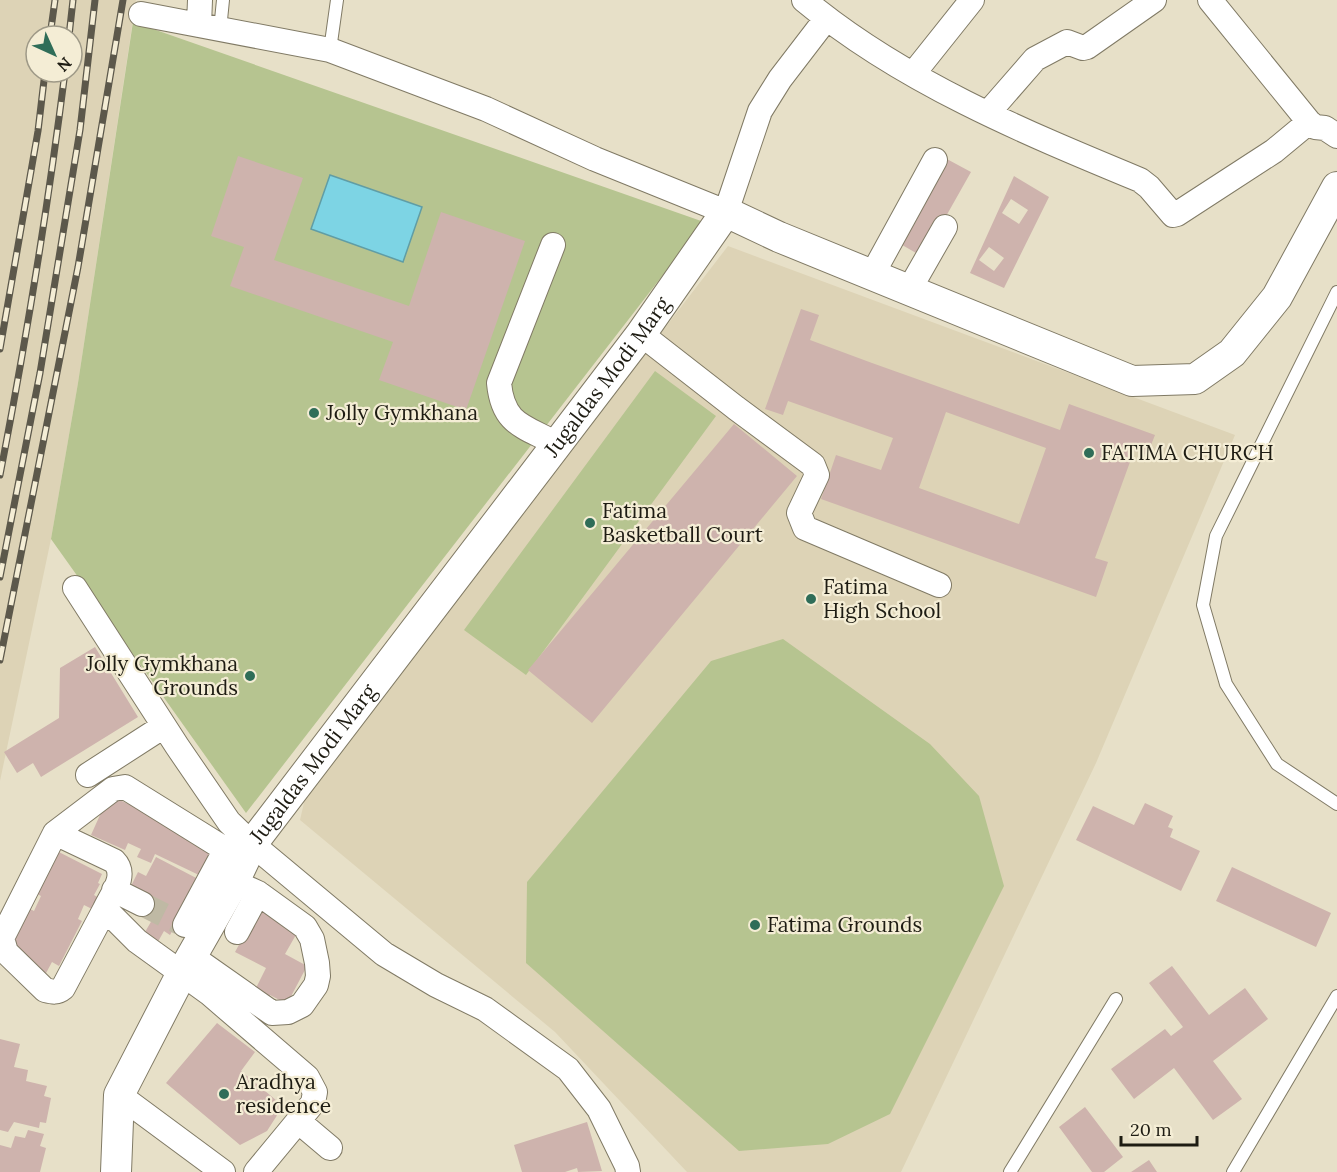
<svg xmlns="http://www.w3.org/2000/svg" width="1337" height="1172" font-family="Lora,serif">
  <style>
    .built { fill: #ddd3b6; fill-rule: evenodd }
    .green { fill: #b6c490 }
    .water { fill: #7dd4e4; stroke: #609da5; stroke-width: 1.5 }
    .building { fill: #ceb3ad; fill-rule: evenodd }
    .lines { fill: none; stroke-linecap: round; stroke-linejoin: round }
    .minor-tunnel { stroke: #bfb9a4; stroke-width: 24; stroke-dasharray: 24 12; stroke-linecap: butt }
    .service-casing { stroke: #807a65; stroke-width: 14 }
    .minor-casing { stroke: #807a65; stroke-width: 26 }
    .tertiary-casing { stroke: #807a65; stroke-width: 32 }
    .service { stroke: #fff; stroke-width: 12 }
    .minor { stroke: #fff; stroke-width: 24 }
    .tertiary { stroke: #fff; stroke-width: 30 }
    .rail-casing { stroke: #5c584b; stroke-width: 7 }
    .rail { stroke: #f4edd5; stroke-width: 4.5; stroke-dasharray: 14; stroke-linecap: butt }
    .poi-dot { fill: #2f6d58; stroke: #f4edd5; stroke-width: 2 }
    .labels { text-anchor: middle; stroke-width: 4.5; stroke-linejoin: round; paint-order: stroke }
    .street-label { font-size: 21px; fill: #1e1c13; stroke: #f4edd5 }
    .poi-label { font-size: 21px; fill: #1e1c13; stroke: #f4edd5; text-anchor: start }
  </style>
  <rect width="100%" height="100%" fill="#e7e0c8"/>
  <path class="built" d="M0 0H136L78 383 51 539 0 781ZM36 36H72V72H36Z
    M728 246 1235 435 1096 763 901 1172H687L555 1032 300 820 306 794Z"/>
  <path class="green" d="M133 22 704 222 246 813 51 539 78 383Z
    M655 371 716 416 526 675 464 630Z
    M783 639 930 744 979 796 1004 886 890 1114 828 1144 739 1151 526 963 527 882 711 661Z"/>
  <path class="water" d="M330 175 422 207 403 262 311 229Z"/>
  <path class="building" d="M238 156 303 178 274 260 409 306 441 212 525 241 466 410 379 380 393 342 230 286 244 247 211 236Z
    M945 158 971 172 923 257 897 242Z
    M1014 176 1049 197 1004 288 970 273ZM1011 199 1028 210 1019 224 1002 213ZM989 247 1004 258 994 271 979 260Z
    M801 309 819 315 810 340 872 363 1060 430 1069 404 1155 435 1147 455 1134 451 1095 558 1108 562 1096 597 821 499 836 455 881 470 893 438 788 401 783 415 765 409ZM946 412 1046 448 1019 524 919 488Z
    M734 424 797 476 592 723 528 670Z
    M95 647 138 717 41 777 33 763 17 773 4 752 59 718 60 668Z
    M109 795 216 845 201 876 155 854 151 863 137 857 141 849 128 843 125 850 91 835Z
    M1145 803 1173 816 1168 827 1173 829 1170 837 1200 851 1181 891 1076 840 1093 806 1134 825Z
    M51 848 102 874 98 883 100 884 94 895 99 898 92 909 84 905 78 919 82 921 59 966 52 962 45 975 10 944 28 908 34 911 41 896 30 890Z
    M156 857 200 880 170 935 164 931 155 947 141 939 152 920 140 913 130 888 138 872 146 876Z
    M1232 867 1331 913 1316 947 1216 901Z
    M261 905 297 933 285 954 307 966 287 1004 270 995 267 1001 253 994 266 968 235 952Z
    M1172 966 1209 1015 1245 988 1268 1019 1213 1061 1242 1099 1213 1120 1174 1068 1134 1099 1111 1069 1165 1029 1171 1036 1183 1027 1149 983Z
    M217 1023 255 1052 241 1071 283 1106 267 1131 240 1145 166 1083Z
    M0 1039 20 1044 14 1067 28 1070 26 1081 47 1086 44 1096 51 1098 46 1123 40 1122 39 1128 14 1122 8 1132 0 1130Z
    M1085 1107 1123 1157 1104 1172H1092L1059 1127Z
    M587 1122 602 1171 578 1172 577 1168 565 1172H522L514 1145Z
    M28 1130 44 1134 40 1146 46 1148 40 1172H0V1145L11 1148 15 1136 25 1138Z
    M1149 1160 1157 1172H1131Z"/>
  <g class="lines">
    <path class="minor-tunnel" d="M142 904 180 923"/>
    <defs>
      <path id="service" d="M220 30 223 0
        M330 50 337 0
        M1337 292 1216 536 1203 605 1226 684 1277 764 1337 804
        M1010 1172 1116 999
        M1233 1172 1337 996"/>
      <path id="minor" d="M804 0C901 81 1024 132 1140 180L1149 187 1173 215 1177 214 1274 151 1309 122
        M1210 0 1309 122 1315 127 1325 128 1337 136
        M141 14 330 50 486 109 595 159 726 212 760 111 780 79 826 19
        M199 25 200 0
        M913 74 972 0
        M988 113 1035 59 1067 42 1083 48 1087 47 1154 0
        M553 245 499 383C503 425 524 426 557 444
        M872 275 935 160
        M909 290 945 227
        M641 334 736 408 813 465 817 475 799 513 805 528 939 585
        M75 588 177 746 229 822 252 844 384 954 436 985 485 1009 568 1069 599 1109 627 1166 628 1172
        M88 775 164 726
        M55 833 113 789 125 787 244 861
        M114 890 142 904
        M105 909 63 988C57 993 53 992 45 990L6 952 2 938 55 833 114 861C128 875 112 894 105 909L137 941 209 993 307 1077 315 1092 313 1103 256 1172
        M185 925 226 849
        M237 932 258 893
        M191 956 272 1013 288 1012 302 1005 316 985 318 976 317 963 312 939 305 927 258 893 234 882
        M119 1095 223 1172
        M298 1121 330 1148"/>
      <g id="tertiary">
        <path id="s1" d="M116 1172 119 1095 182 973 234 882 252 844 641 334 726 212 779 237 1132 381 1195 379 1232 353 1277 297 1337 187"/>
      </g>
    </defs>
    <use href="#service" class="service-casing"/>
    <use href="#minor" class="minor-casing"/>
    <use href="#tertiary" class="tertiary-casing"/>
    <use href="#service" class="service"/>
    <use href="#minor" class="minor"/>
    <use href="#tertiary" class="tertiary"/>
    <defs>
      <path id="rail" d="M50 36 55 0
        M69 36 73 0
        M0 349 38 131 45 72
        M0 475C26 341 48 207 65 72
        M0 577 40 373 80 130 95 0
        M0 660 78 267 123 0"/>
    </defs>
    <use href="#rail" class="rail-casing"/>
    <use href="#rail" class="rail"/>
  </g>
  <g class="poi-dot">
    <circle cx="314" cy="413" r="6"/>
    <circle cx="1089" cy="453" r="6"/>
    <circle cx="590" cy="523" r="6"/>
    <circle cx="811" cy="599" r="6"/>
    <circle cx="250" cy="676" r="6"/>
    <circle cx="755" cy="925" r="6"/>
    <circle cx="224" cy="1094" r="6"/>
  </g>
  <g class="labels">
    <g class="street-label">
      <text dy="7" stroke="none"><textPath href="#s1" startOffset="948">Jugaldas Modi Marg</textPath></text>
      <text dy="7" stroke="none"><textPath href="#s1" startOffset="462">Jugaldas Modi Marg</textPath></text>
    </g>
    <g class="poi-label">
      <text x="326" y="420">Jolly Gymkhana</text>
      <text x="1101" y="460">FATIMA CHURCH</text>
      <text x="602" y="518">Fatima<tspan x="602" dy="24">Basketball Court</tspan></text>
      <text x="823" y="594">Fatima<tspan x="823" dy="24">High School</tspan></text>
      <text x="238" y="671" text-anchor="end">Jolly Gymkhana<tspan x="238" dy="24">Grounds</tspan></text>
      <text x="767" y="932">Fatima Grounds</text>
      <text x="236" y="1089">Aradhya<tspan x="236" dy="24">residence</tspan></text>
    </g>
  </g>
  <g transform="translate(54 54) rotate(135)"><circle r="28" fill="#f4edd5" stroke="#9e9987" stroke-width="1.5"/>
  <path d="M0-4.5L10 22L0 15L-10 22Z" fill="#2f6d58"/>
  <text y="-9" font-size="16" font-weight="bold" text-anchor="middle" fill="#1e1c13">N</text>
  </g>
  <path d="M1121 1136v9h76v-9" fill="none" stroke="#1e1c13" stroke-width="3"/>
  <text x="1130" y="1136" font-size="18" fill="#1e1c13" stroke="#f4edd5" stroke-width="4.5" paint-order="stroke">20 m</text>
</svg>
